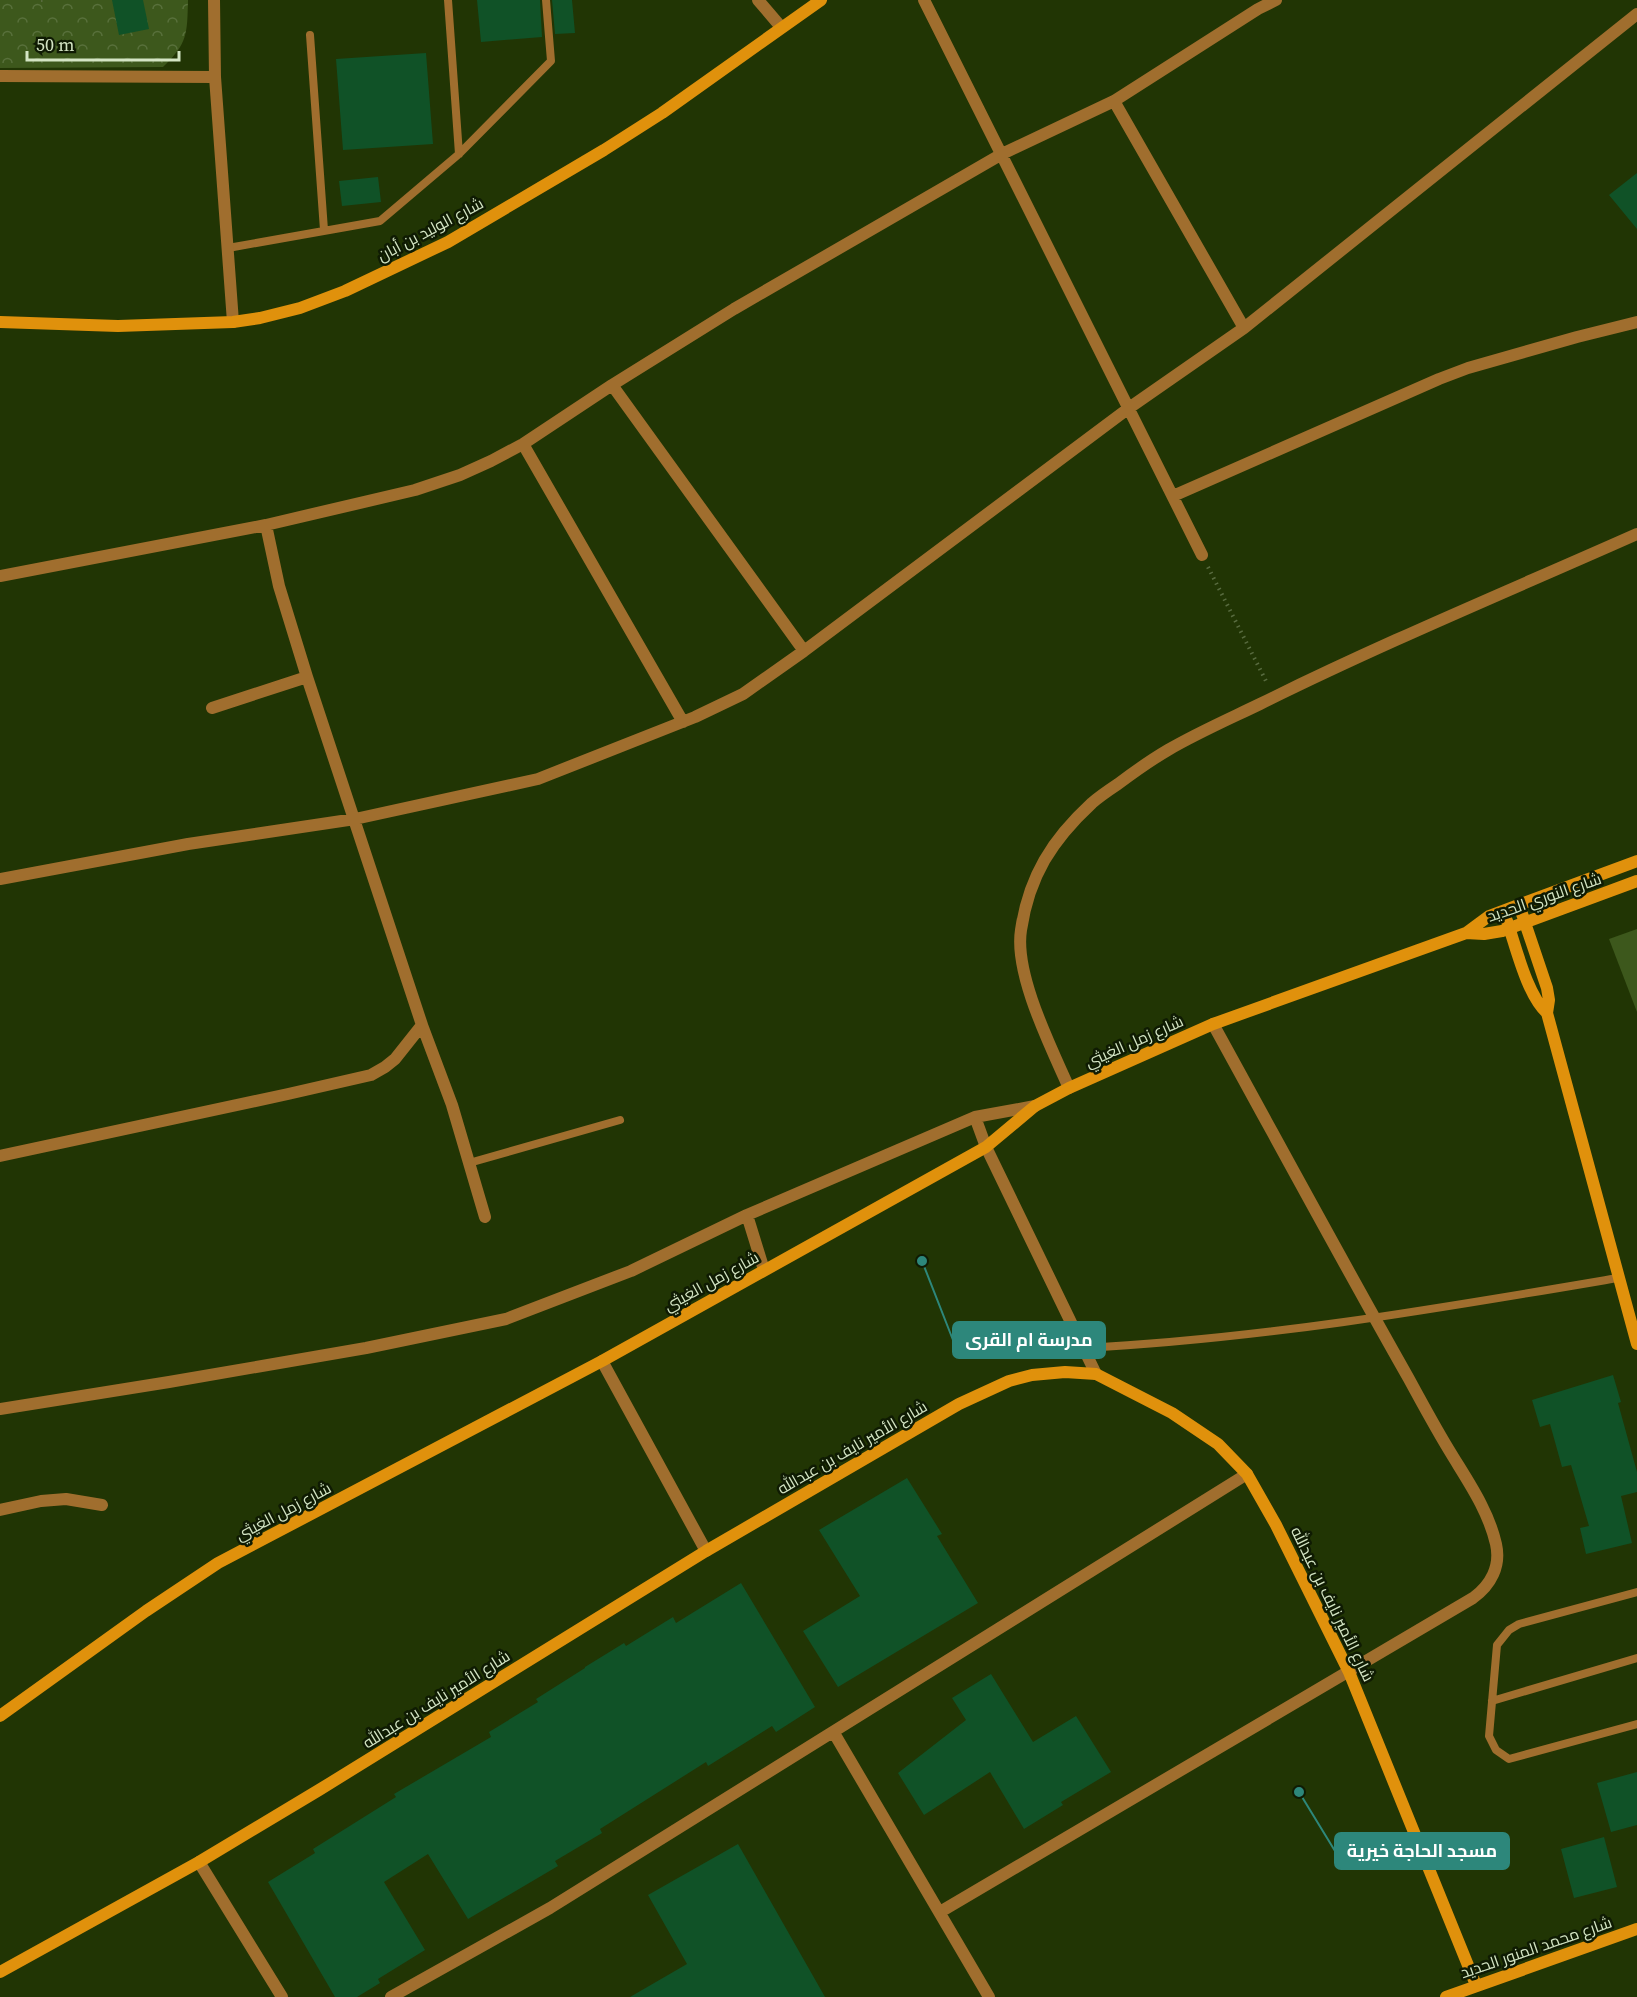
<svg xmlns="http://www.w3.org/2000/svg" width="1637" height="1997" font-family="'Source Serif 4',Cairo,serif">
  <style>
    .forest { fill: url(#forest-crowns) }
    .garden { fill: #3d581c }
    .building { fill: #105227 }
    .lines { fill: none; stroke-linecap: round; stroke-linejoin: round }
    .path { stroke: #586b3f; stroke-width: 4; stroke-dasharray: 1.5 4.5; stroke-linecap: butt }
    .lane { stroke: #a06e2e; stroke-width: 8 }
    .street { stroke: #a06e2e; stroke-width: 12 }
    .secondary { stroke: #e0910c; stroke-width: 12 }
    .labels { text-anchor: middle; stroke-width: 5; stroke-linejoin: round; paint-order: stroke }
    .street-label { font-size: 16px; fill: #d4e5c4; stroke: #0f1b03 }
    .leader { fill: none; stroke: #2d877b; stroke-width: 2 }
    .callout-dot { fill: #2d877b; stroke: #0f1b03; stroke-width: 2 }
    .callout { fill: #2d877b; stroke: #2d877b; stroke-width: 2 }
    .callout-label { font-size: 18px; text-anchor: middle; font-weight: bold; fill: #fff }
  </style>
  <defs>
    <pattern id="forest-crowns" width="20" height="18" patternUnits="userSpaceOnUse" patternTransform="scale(1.5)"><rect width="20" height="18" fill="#3d581c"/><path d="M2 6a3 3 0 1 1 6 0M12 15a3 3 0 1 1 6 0" fill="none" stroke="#58703b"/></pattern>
  </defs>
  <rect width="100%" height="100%" fill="#213504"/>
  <path class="forest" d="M0 0H188C187 34 188 43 163 67L0 68Z"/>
  <path class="garden" d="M1637 929V1012L1609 939Z"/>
  <path class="building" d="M112 0H143L149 29 119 35Z
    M477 0H540L542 37 481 42Z
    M552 0H572L575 33 555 34Z
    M426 53 433 144 343 150 336 59Z
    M1637 173V229L1609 195Z
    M378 177 381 202 342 206 339 181Z
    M1613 1375 1621 1402 1618 1403 1637 1472V1492L1621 1496 1632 1543 1586 1554 1580 1528 1589 1526 1571 1465 1562 1467 1550 1424 1540 1427 1532 1400Z
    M907 1478 942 1534 937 1536 978 1603 838 1687 803 1631 860 1596 819 1530Z
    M741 1583 815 1707 776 1732 772 1726 708 1766 706 1762 600 1829 602 1833 555 1861 558 1866 468 1919 428 1854 384 1882 425 1950 378 1979 380 1983 357 1997H335L268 1882 315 1853 313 1849 396 1797 394 1794 491 1737 489 1732 538 1702 536 1699 585 1668V1667L624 1643 626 1646 673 1617 676 1623Z
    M991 1674 1033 1742 1076 1716 1111 1772 1061 1802 1063 1805 1024 1829 990 1772 924 1815 898 1773 966 1720 952 1698Z
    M1637 1772V1825L1611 1832 1597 1783Z
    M1604 1837 1617 1887 1574 1898 1561 1849Z
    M738 1844 825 1997H630L687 1964 648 1895Z"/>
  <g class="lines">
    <path class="path" d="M41 0H44
      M1208 567 1267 683"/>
    <path class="lane" d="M448 0 459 154
      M310 35 324 230
      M228 248 380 221 459 154 551 61 546 0
      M469 1163 620 1120
      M1083 1348C1263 1339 1441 1308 1618 1278
      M1637 1592 1519 1624 1509 1630 1497 1645 1489 1736 1496 1750 1509 1759 1637 1724
      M1492 1701 1637 1658"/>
    <path class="street" d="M214 0 215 77 233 322
      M758 0 781 27
      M924 0 1202 555
      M0 76 215 77
      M1114 101 1244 328
      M612 385 804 651
      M523 444 683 722
      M1173 496 1439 379 1468 368 1577 337 1637 322
      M0 576 266 525 415 490 460 475 491 461 523 444 612 385 734 309 1002 154 1114 101 1258 9 1276 0
      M212 708 307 677
      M0 879 188 844 355 819 538 779 695 717 743 694 804 651 1129 408 1244 328 1637 14
      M422 1025 452 1105 485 1217
      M1069 1088C1051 1047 1014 974 1021 930 1029 876 1052 840 1092 803 1100 796 1109 790 1118 784 1134 772 1151 760 1168 750 1197 733 1229 719 1260 704 1383 643 1511 590 1637 534
      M975 1117 986 1147 1096 1374
      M0 1156 288 1094 371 1075 385 1067 395 1059 422 1025 307 677 279 586 266 525
      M747 1215 764 1270
      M602 1361 706 1551
      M0 1409 169 1382 366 1348 506 1319 631 1271 747 1215 975 1117 1035 1106
      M0 1510 41 1501 66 1499 102 1505
      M834 1733 989 1997
      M199 1862 282 1997
      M940 1912 1473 1598C1491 1585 1501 1566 1496 1544 1488 1509 1467 1480 1449 1450 1435 1427 1422 1403 1409 1379 1342 1261 1278 1142 1213 1024
      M391 1997 550 1908 1247 1474"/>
    <path class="secondary" d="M0 322 118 326 233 322 260 318 300 308 345 291 448 242 604 150 662 113 821 0
      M1519 905 1547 988 1549 1000 1547 1013 1637 1344
      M1507 921C1516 947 1527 995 1547 1013
      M1466 933 1484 934 1502 931 1637 881
      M0 1716 146 1611 218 1563 602 1361 986 1147 1035 1106 1069 1088 1213 1024 1466 933 1489 916 1637 861
      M0 1972 199 1862 319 1790 706 1551 959 1404 1009 1381 1032 1375 1065 1372 1096 1374 1172 1413 1218 1444 1247 1474 1276 1525 1349 1672 1476 1985
      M1446 1997 1637 1929"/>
  </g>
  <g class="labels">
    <g class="street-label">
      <text transform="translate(430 229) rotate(-28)" y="6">شارع الوليد بن أبان</text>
      <text transform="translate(1544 897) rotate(-19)" y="6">شارع النوري الحديد</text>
      <text transform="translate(1134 1041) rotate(-24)" y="6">شارع زمل الغيثي</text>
      <text transform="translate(711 1281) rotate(-29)" y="6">شارع زمل الغيثي</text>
      <text transform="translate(852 1447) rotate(-30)" y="6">شارع الأمير نايف بن عبدالله</text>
      <text transform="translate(283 1511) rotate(-28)" y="6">شارع زمل الغيثي</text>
      <text transform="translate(1333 1604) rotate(64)" y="6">شارع الأمير نايف بن عبدالله</text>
      <text transform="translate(436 1699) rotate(-32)" y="6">شارع الأمير نايف بن عبدالله</text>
      <text transform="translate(1536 1947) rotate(-19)" y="6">شارع محمد المنور الحديد</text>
    </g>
  </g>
  <path class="leader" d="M922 1261L953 1340M1299 1792L1335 1851"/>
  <g class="callout-dot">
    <circle cx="922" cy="1261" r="6"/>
    <circle cx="1299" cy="1792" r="6"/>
  </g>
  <g class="callout">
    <rect x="953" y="1322" width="152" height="36" rx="6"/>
    <rect x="1335" y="1833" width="174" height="36" rx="6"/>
  </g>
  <g class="callout-label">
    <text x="1029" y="1346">مدرسة ام القرى</text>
    <text x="1422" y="1857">مسجد الحاجة خيرية</text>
  </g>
  <path d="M27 51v9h152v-9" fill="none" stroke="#d4e5c4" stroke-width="3"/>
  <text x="36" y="51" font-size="18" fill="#d4e5c4" stroke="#0f1b03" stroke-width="4.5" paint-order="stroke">50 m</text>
</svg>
